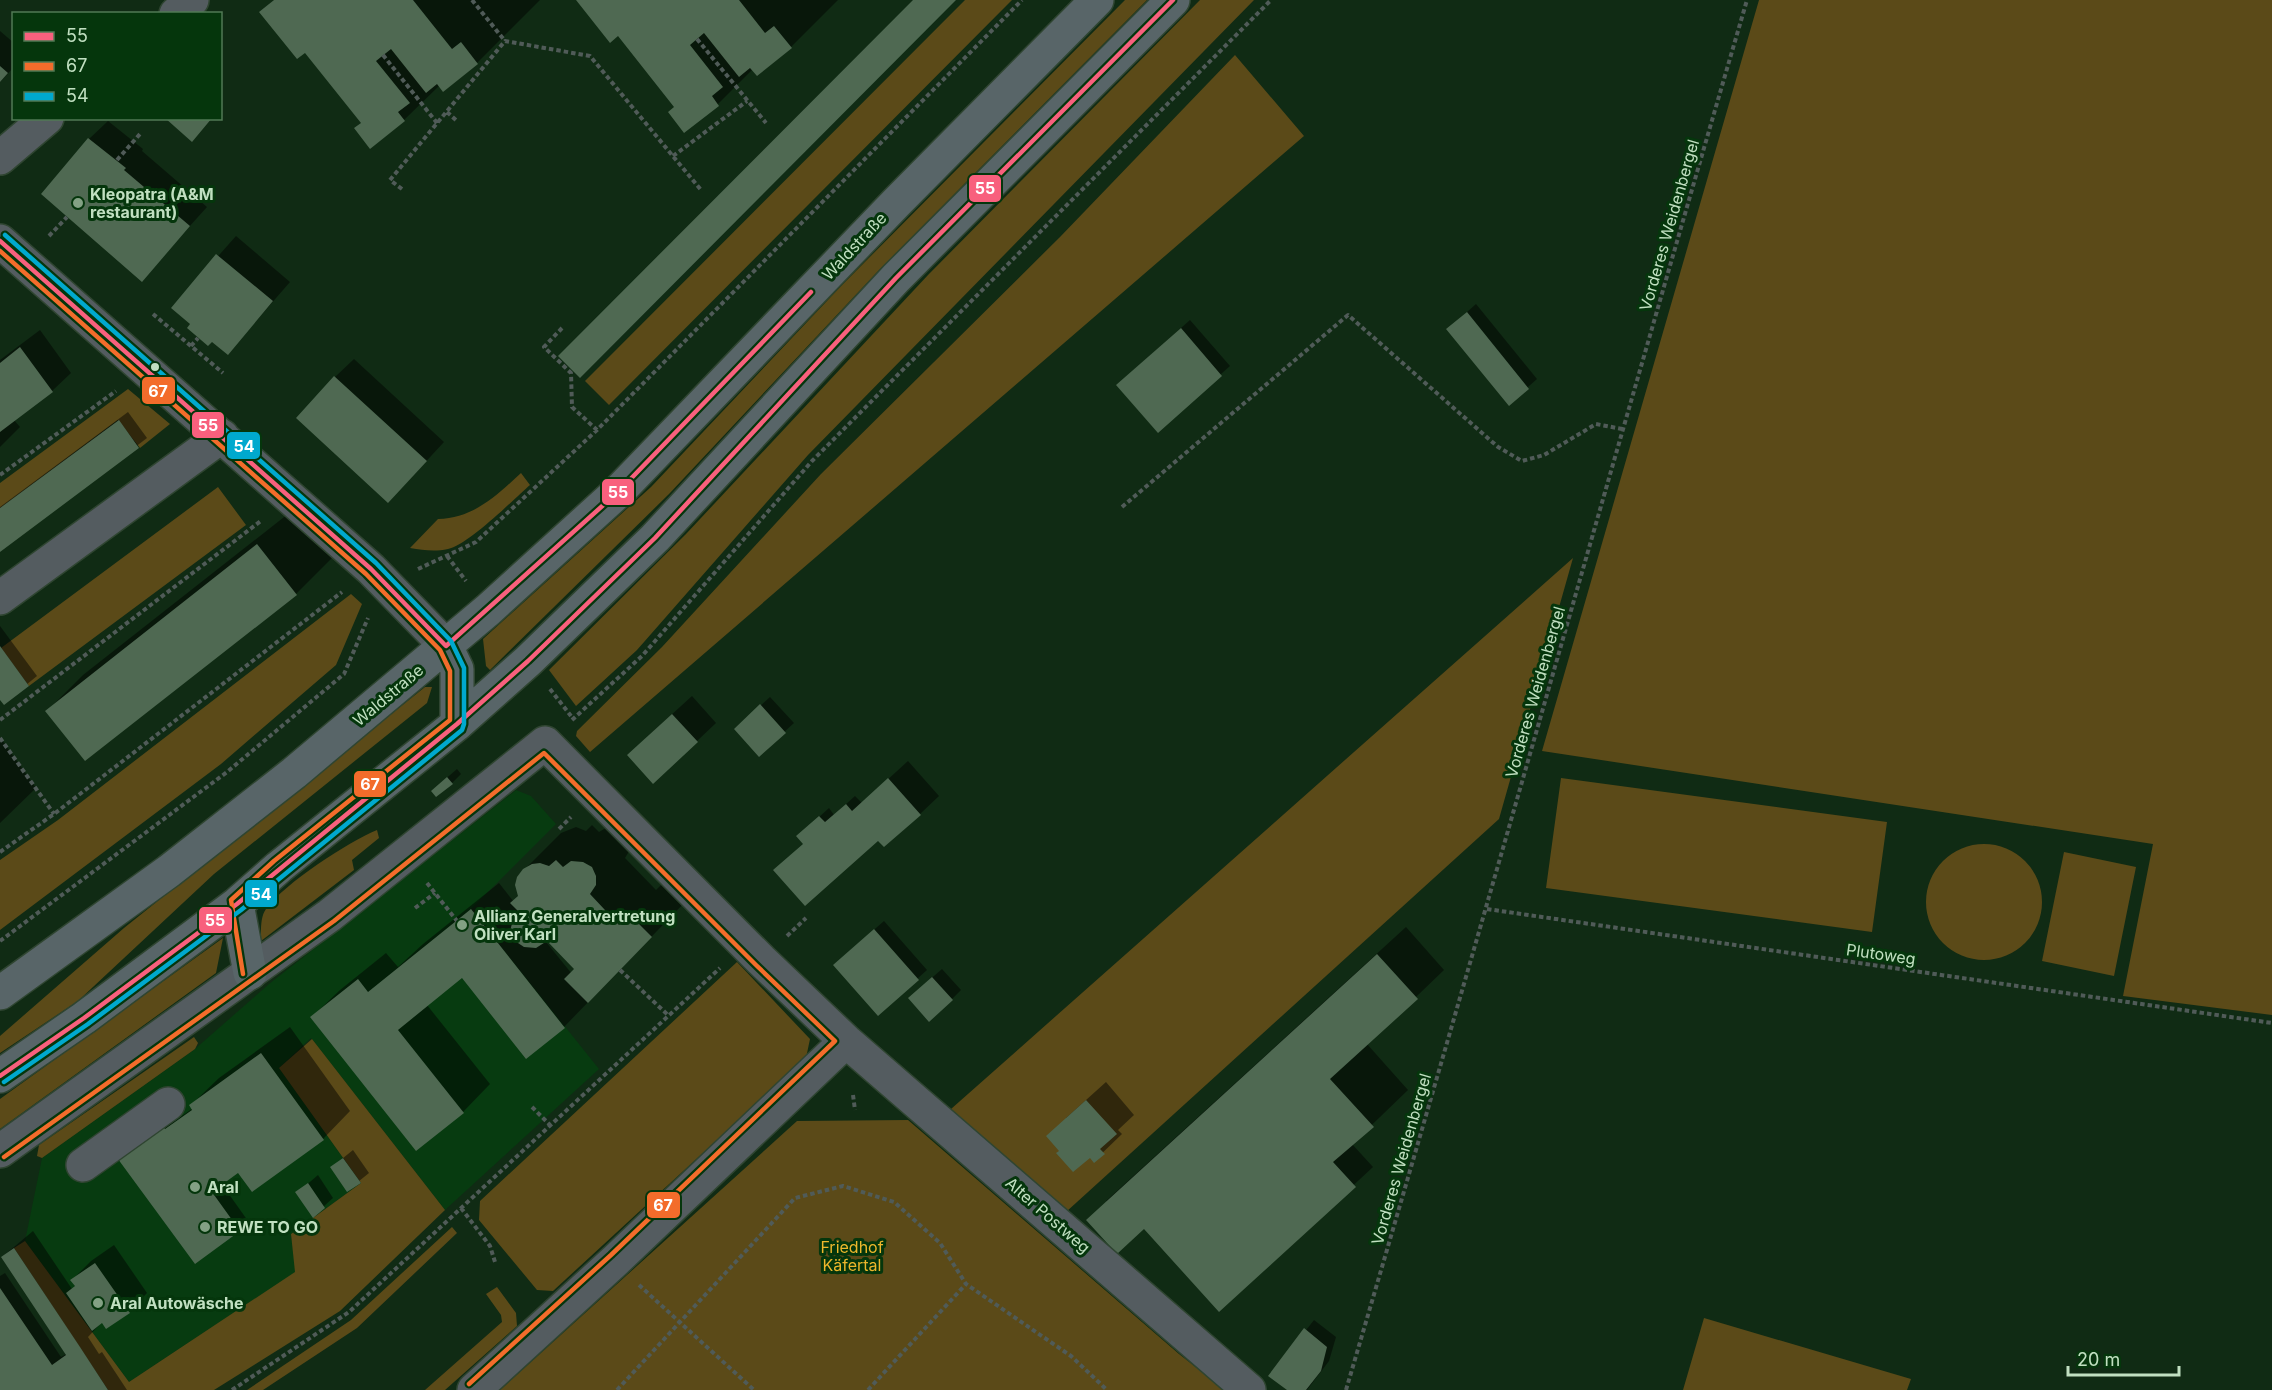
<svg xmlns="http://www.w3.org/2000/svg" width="2272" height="1390" font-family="Inter,sans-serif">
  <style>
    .built { fill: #073b10 }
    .green { fill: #5b4a18 }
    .shadow { fill: #0007; fill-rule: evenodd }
    .building { fill: #4f6952 }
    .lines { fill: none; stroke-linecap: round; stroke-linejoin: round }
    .minor-casing { stroke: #2f4531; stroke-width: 36 }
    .major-casing { stroke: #2f4531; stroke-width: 36 }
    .path { stroke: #505b58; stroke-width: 4; stroke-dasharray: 4.5 3; stroke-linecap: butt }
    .minor { stroke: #545c60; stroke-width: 33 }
    .major { stroke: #586568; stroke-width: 33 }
    .bus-1-casing { stroke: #05360c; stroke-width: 9 }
    .bus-2-casing { stroke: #05360c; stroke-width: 9 }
    .bus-3-casing { stroke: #05360c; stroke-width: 9 }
    .bus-1 { stroke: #f8607d; stroke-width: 4.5 }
    .bus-2 { stroke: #f36c2b; stroke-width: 4.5 }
    .bus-3 { stroke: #00a9ce; stroke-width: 4.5 }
    .poi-dot { fill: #83a184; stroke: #05360c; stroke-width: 2 }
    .bus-dot { fill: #c1e0c1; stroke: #05360c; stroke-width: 2 }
    .labels { text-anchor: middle; stroke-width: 6; stroke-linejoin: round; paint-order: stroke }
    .poi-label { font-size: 16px; font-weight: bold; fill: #c1e0c1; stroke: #05360c; text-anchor: start }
    .street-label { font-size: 16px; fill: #c1e0c1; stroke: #05360c }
    .park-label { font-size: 16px; fill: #edb62c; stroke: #05360c }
    .line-badge { stroke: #05360c; stroke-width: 2 }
    .badge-label { font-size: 16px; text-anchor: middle; font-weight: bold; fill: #fff }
  </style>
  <rect width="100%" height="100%" fill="#102b14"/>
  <path class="built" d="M516 790 531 796 556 824 471 909 599 1069 445 1210 311 1038 279 1068 361 1183 291 1234 296 1272 129 1382 25 1241 42 1158 195 1049 269 984Z"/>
  <path class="green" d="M965 0H1012L609 405 585 381Z
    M1125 0H1147L881 268 669 494 490 670 486 666 483 639 651 487 842 285Z
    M1200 0H1254L808 455 637 650 576 706 549 670 686 534 928 275Z
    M1759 0H2272V1015L2123 996 2153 844 1542 751Z
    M1235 55 1304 136 590 752 576 736 577 731 662 647 821 474 1060 237Z
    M128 389 170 424 140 448 118 420 0 508V483Z
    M521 473 530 485C513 500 468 545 448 549 434 552 423 550 410 548L438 519C474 518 496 496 521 473Z
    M218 487 246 525 29 686 1 648Z
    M1573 558 1499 819 1066 1212 951 1109Z
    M351 594 362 604 336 665 221 764 0 930V860L58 820Z
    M425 687H432L427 703 214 874 78 1001 0 1053V1036L124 928Z
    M1561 778 1887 822 1872 932 1546 888Z
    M377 830 379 838 352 860 354 870 261 941C261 931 260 917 266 909 285 883 348 842 377 830Z
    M1926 902a58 58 0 1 1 116 0a58 58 0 1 1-116 0Z
    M2064 852 2136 867 2114 976 2042 961Z
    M223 938 216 973 0 1129V1099Z
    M737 962 810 1039 806 1058 553 1291 537 1290 479 1220 480 1201Z
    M194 1037 198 1043 195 1049 42 1158 37 1156 39 1145Z
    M312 1039 445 1210 340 1311 214 1390H108L14 1248 25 1241 129 1382 295 1272 291 1234 361 1183 279 1068Z
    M908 1120 1179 1354 1225 1390H500L797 1121Z
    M452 1227 457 1233 357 1328 263 1390H247L351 1320Z
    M497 1287 516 1313 517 1326 445 1390H425L502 1322 501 1315 486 1294Z
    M1704 1318 1911 1379 1907 1390H1683Z"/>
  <path class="shadow" d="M274 0H540L477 63 440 85 404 120 371 147 362 122 305 50 261 12Z
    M577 0H838L791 47 753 69 718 104 684 131 676 107 618 34Z
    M0 31 14 43V67L0 82Z
    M108 121 143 149 142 151 207 207 142 279 89 139Z
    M236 236 290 282 228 353 173 307Z
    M1476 304 1537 379 1509 404 1448 329Z
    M1190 320 1230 366 1158 430 1127 376Z
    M40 330 71 373 52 391 14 420 20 427 0 447V360Z
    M354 359 444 442 407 482 335 377Z
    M128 412 147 438 0 550V507Z
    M293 510 332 558 296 594 47 711 83 675Z
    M0 626 37 676 4 703 0 697Z
    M692 696 716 723 697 741 647 737Z
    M770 697 794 723 759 755 745 720Z
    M0 737 36 788 0 823Z
    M908 761 939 796 920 814 878 839 805 843 807 828 829 808 834 815 855 796 862 803Z
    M457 769 461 774 452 783 442 782Z
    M592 825 599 832 609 826 631 848 625 858 656 890 666 880 687 900 564 1027 526 1057 463 976 427 1005 490 1084 463 1112 312 1017 340 990 386 953 398 967 423 944 499 883 514 902 519 896 524 870 561 833 576 827 586 831ZM544 936 576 969 572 974 542 937Z
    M884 921 927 970 878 1014 844 956Z
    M1406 927 1444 970 1367 1044 1408 1090 1352 1144 1373 1167 1219 1310 1144 1227 1106 1201Z
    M942 969 961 990 952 999 919 989Z
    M290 1027 350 1111 323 1139 238 1171 221 1183 248 1221 195 1262 106 1140 159 1099 175 1121 193 1108 191 1105 219 1078Z
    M1106 1082 1134 1115 1118 1130 1122 1134 1094 1161 1090 1156 1061 1151 1066 1118Z
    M353 1150 369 1173 348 1190 332 1167Z
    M318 1175 333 1198 313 1216 297 1193Z
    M33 1231 72 1289 76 1285 72 1280 91 1261 114 1245 147 1293 129 1312 103 1321 88 1337 99 1354 102 1352 127 1390H0V1276L5 1273 61 1357 66 1354 2 1257Z
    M1314 1320 1336 1337 1329 1361 1307 1390H1289L1270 1376Z"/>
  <path class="building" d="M274 0H413L452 49 461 42 478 64 443 92 437 84 426 93 391 49 376 61 410 103 398 112 405 121 370 149 354 128 361 123 305 53 297 59 259 12Z
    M576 0H739L765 33 774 26 792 48 757 76 750 68 739 77 704 33 690 45 723 87 712 96 719 106 684 133 668 112 674 107 618 36 610 43Z
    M913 0H956L580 378 558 356Z
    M0 66 8 73 0 82Z
    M165 118H212L192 142Z
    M88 138 126 168 124 170 190 226 142 282 41 194Z
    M216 254 273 301 228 355 212 342 208 346 187 328 190 324 171 308Z
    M1467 312 1529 389 1509 406 1446 329Z
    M1181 328 1222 376 1158 433 1116 385Z
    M20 347 53 392 0 432V363Z
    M334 376 427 461 388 503 296 418Z
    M119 420 139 448 0 552V508Z
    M257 544 297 595 85 761 45 711Z
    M0 646 29 686 4 705 0 700Z
    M760 704 786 733 759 757 734 729Z
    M672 714 698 742 653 784 627 755Z
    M447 777 453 784 436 797 431 791Z
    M888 778 921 815 884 847 878 841 805 906 773 870 803 844 796 836 819 816 825 822 846 804 852 811Z
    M556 860 563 867 571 861 583 862 592 867 596 876V885L590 894 619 925 629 914 652 937 588 1003 564 979 574 969 547 941 536 948 524 947 515 941 510 931 513 920 519 912 510 903 518 896 515 885 517 877 523 869 532 864 540 863 549 866Z
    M471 909 565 1028 526 1059 462 978 398 1030 464 1113 416 1151 310 1017 358 979 368 992Z
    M874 929 919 980 878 1016 833 965Z
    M1377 954 1418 999 1330 1079 1374 1127 1333 1162 1356 1187 1219 1312 1144 1229 1117 1254 1086 1220Z
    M932 977 953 1000 929 1022 908 998Z
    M261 1053 324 1140 252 1192 238 1173 212 1192 240 1231 195 1264 104 1140 149 1107 165 1129 192 1110 189 1105Z
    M1086 1100 1117 1134 1100 1149 1105 1154 1094 1163 1090 1158 1073 1172 1056 1153 1059 1151 1046 1136Z
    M343 1158 361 1183 347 1192 330 1167Z
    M308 1183 325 1208 313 1218 295 1192Z
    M14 1248 80 1347 108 1390H0V1288L52 1365 66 1355 1 1257Z
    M95 1263 130 1313 106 1329 102 1323 92 1331 66 1293 75 1286 70 1280Z
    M1304 1328 1327 1347 1321 1371 1306 1390H1287L1268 1376Z"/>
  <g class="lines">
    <defs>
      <path id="minor" d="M176 14 192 0
        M0 158 47 118
        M0 241 371 569 446 646
        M0 598 222 436
        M0 1151 330 915 545 743 761 960 846 1041 1249 1390
        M83 1165 168 1104
        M474 1390 616 1260 846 1041"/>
      <path id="major" d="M446 646 457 669V724
        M237 904 250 973
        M0 993 169 871 294 773 488 610 619 491 896 203 1097 0
        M0 1076 84 1018 237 904 279 867 457 724 528 661 655 538 896 278 1173 0"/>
    </defs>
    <use href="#minor" class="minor-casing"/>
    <use href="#major" class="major-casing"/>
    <path class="path" d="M472 0 505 41
      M697 39 766 123
      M383 55 437 123
      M447 112 458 122
      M673 156 747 101
      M117 160 140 134
      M402 189 390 180 505 41 590 56 701 190
      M49 236 67 217
      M153 314 223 373
      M562 328 544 347 571 373 572 407 597 430
      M191 346 198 338
      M0 475 116 391
      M1122 507 1348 315 1498 447 1522 461 1544 455 1596 424 1622 429
      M447 556 466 581
      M418 569 476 542 597 430 1022 0
      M550 689 571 716
      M0 720 262 520
      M572 720 642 656 812 461 1271 0
      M0 738 54 814
      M559 829 571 817
      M0 852 54 814 342 592
      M427 883 457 921
      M415 908 435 893
      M1487 909 2272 1023
      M787 936 806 918
      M0 941 227 772 344 674 368 618
      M620 970 669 1016
      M853 1095 855 1110
      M532 1107 550 1125
      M461 1208 490 1246 495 1262
      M639 1285 754 1390
      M232 1390 349 1312 720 968
      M617 1390 795 1198 843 1186 894 1202 940 1243 966 1284 1071 1356 1107 1390
      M868 1390 966 1284
      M1346 1390C1482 927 1612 463 1747 0"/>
    <use href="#minor" class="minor"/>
    <use href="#major" class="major"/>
    <defs>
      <path id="bus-1" d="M0 241 371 569 446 646 619 491 811 292
        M0 1076 84 1018 237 904 457 724 528 661 655 538 896 278 1173 0"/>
      <path id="bus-2" d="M0 251 366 574 440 650 450 671V720L274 861 231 900 243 974
        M4 1157 334 921 544 753 756 965 835 1041 611 1255 469 1384"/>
      <path id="bus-3" d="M4 1082 88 1024 241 910 462 730 464 724V668L451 641 376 563 5 235"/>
    </defs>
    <use href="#bus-1" class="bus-1-casing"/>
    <use href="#bus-2" class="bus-2-casing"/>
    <use href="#bus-3" class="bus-3-casing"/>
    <use href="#bus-1" class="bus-1"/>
    <use href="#bus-2" class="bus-2"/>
    <use href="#bus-3" class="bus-3"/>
  </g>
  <g class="poi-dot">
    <circle cx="78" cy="203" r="6"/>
    <circle cx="462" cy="925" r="6"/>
    <circle cx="195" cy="1187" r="6"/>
    <circle cx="205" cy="1227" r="6"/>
    <circle cx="98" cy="1303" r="6"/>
  </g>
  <circle class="bus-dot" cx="155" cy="367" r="5"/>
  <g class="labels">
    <g class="poi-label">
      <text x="90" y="200">Kleopatra (A&amp;M<tspan x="90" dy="18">restaurant)</tspan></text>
      <text x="474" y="922">Allianz Generalvertretung<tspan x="474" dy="18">Oliver Karl</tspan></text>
      <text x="207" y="1193">Aral</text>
      <text x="217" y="1233">REWE TO GO</text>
      <text x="110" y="1309">Aral Autowäsche</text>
    </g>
    <g class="street-label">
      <text transform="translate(1669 225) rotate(-74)" y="6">Vorderes Weidenbergel</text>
      <text transform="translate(854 246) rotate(-47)" y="6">Waldstraße</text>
      <text transform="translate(1535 692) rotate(-74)" y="6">Vorderes Weidenbergel</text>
      <text transform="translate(388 695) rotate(-40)" y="6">Waldstraße</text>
      <text transform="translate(1881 954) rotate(8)" y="6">Plutoweg</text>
      <text transform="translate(1401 1159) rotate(-74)" y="6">Vorderes Weidenbergel</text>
      <text transform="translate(1048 1215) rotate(41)" y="6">Alter Postweg</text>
    </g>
    <g class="park-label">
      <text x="852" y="1253">Friedhof<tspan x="852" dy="18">Käfertal</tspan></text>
    </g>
  </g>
  <g class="line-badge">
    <rect x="968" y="174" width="34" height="29" rx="6" fill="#f8607d"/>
    <rect x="141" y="376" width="35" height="29" rx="6" fill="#f36c2b"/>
    <rect x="191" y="411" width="34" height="28" rx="6" fill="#f8607d"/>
    <rect x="226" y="431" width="35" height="29" rx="6" fill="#00a9ce"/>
    <rect x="601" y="478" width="34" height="28" rx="6" fill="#f8607d"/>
    <rect x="353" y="770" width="34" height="28" rx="6" fill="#f36c2b"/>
    <rect x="244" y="879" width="34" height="29" rx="6" fill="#00a9ce"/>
    <rect x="198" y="906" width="35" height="28" rx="6" fill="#f8607d"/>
    <rect x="646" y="1191" width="35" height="28" rx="6" fill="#f36c2b"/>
  </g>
  <g class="badge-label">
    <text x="985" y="194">55</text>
    <text x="158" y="397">67</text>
    <text x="208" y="431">55</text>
    <text x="244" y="452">54</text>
    <text x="618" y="498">55</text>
    <text x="370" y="790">67</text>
    <text x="261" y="900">54</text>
    <text x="215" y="926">55</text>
    <text x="663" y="1211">67</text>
  </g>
  <rect x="12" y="12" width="210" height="108" fill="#05360c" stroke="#507a54" stroke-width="1.5"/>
  <rect x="24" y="32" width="30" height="9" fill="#f8607d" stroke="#507a54" stroke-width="1.5"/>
  <text x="66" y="42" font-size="18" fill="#c1e0c1">55</text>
  <rect x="24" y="62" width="30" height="9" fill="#f36c2b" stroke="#507a54" stroke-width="1.5"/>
  <text x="66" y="72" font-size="18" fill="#c1e0c1">67</text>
  <rect x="24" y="92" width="30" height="9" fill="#00a9ce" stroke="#507a54" stroke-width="1.5"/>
  <text x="66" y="102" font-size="18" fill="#c1e0c1">54</text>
  <path d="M2068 1366v9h111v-9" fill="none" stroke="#c1e0c1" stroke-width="3"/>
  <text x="2077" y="1366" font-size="18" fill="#c1e0c1" stroke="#05360c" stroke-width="4.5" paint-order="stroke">20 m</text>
</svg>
